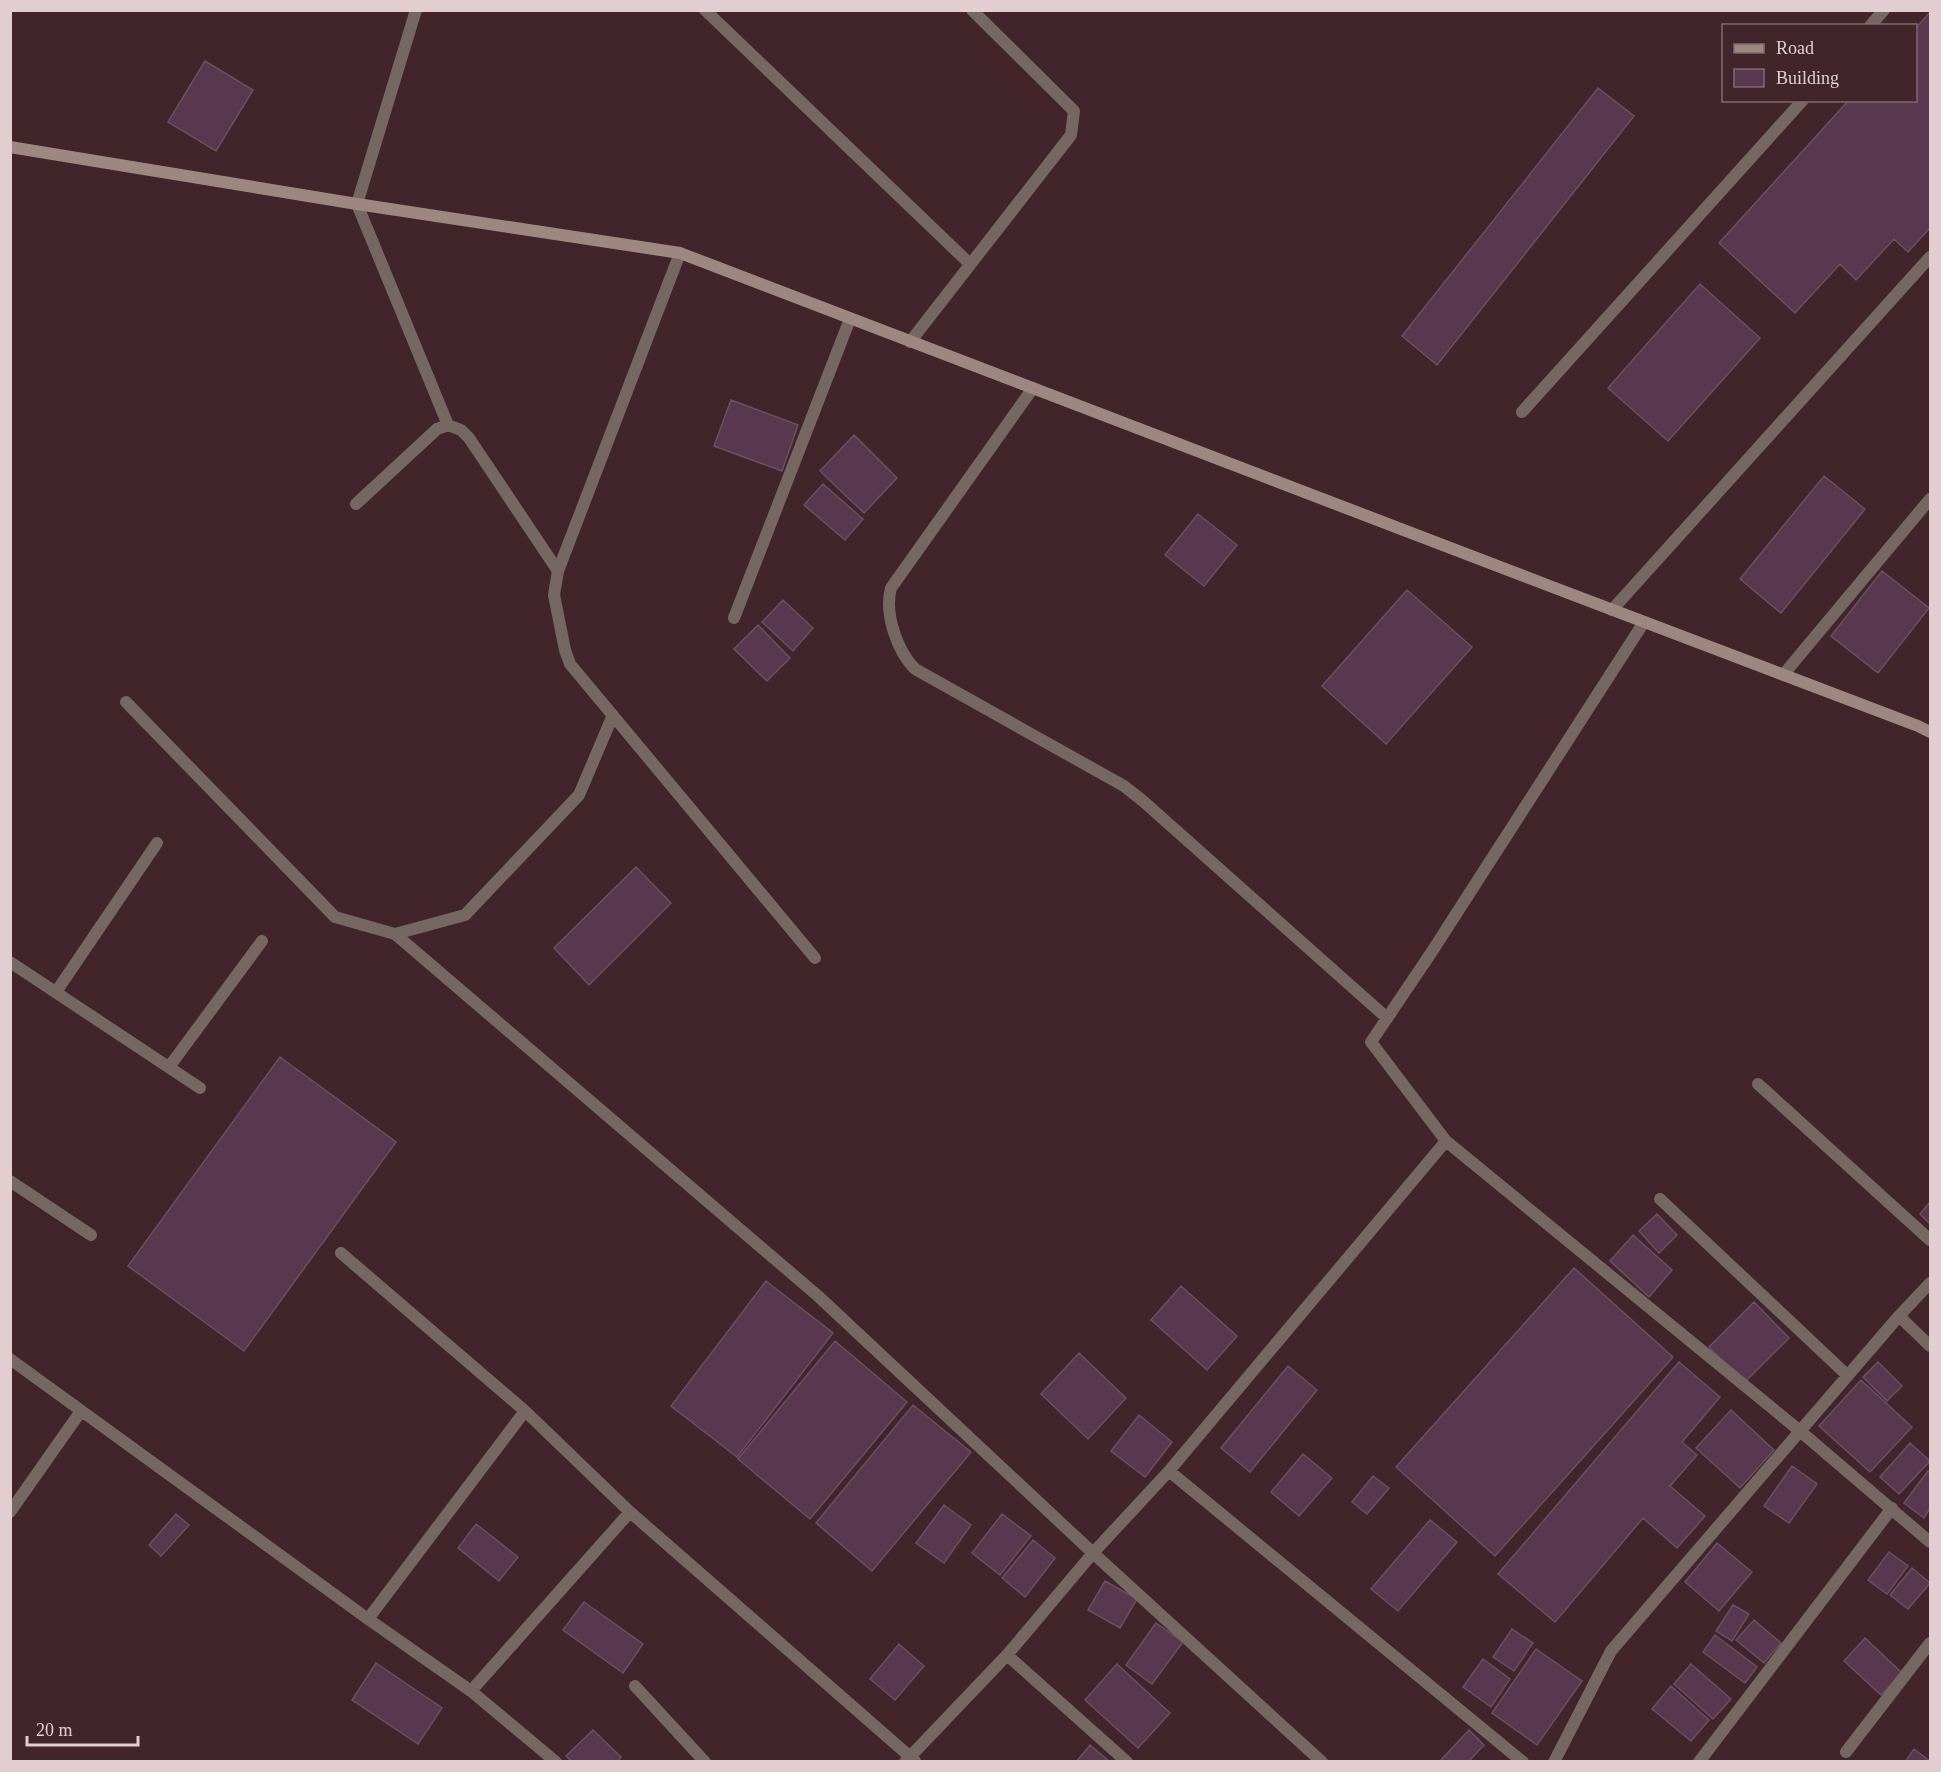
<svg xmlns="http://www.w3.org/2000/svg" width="1941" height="1772" font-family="Georgia,serif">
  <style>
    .building { fill: #58374f; stroke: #6a5063; stroke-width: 1.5 }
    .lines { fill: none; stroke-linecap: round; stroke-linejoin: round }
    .lane { stroke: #766763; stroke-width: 12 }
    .street { stroke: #766763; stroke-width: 12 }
    .secondary { stroke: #9e8780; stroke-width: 12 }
  </style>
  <rect width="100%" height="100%" fill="#41252b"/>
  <path class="building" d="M1930 12V228L1908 252 1894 239 1856 280 1840 264 1795 313 1719 243 1849 100H1916V28Z
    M205 61 253 90 216 151 168 122Z
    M1598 88 1634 116 1437 365 1402 336Z
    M1700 284 1760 338 1668 441 1608 388Z
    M731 400 798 425 782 471 714 446Z
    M854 435 897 478 864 513 820 471Z
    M1824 476 1865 509 1781 613 1740 579Z
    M823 484 863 519 845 540 804 505Z
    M1198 514 1237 545 1204 586 1165 555Z
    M1882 571 1929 608 1878 673 1831 636Z
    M1407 590 1472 647 1386 744 1322 686Z
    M783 600 813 628 793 651 762 622Z
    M758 625 790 658 767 681 734 649Z
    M636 867 671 903 589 985 554 948Z
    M280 1057 396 1142 244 1351 128 1266Z
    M1930 1202V1224L1920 1214Z
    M1657 1214 1677 1235 1659 1253 1639 1231Z
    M1633 1235 1672 1270 1649 1297 1610 1261Z
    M1574 1268 1673 1357 1495 1556 1396 1467Z
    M766 1281 833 1333 737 1457 671 1406Z
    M1181 1286 1237 1336 1207 1370 1151 1320Z
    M1754 1302 1789 1338 1744 1383 1709 1347Z
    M835 1341 907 1402 810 1519 738 1459Z
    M1079 1353 1126 1398 1088 1439 1041 1394Z
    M1679 1362 1720 1397 1682 1442 1697 1455 1670 1486 1705 1516 1677 1548 1643 1518 1555 1622 1498 1574Z
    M1878 1362 1902 1386 1887 1401 1863 1377Z
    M1288 1366 1317 1390 1250 1472 1221 1448Z
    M1861 1380 1912 1427 1870 1472 1819 1426Z
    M913 1405 971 1452 872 1571 816 1523Z
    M1731 1410 1774 1450 1740 1488 1696 1448Z
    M1139 1415 1172 1442 1145 1477 1111 1451Z
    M1910 1443 1930 1461 1899 1494 1880 1477Z
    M1303 1454 1332 1478 1299 1516 1271 1492Z
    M1792 1466 1817 1484 1789 1523 1764 1506Z
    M1928 1471 1930 1473V1508L1924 1518 1904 1503Z
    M1373 1476 1389 1488 1367 1514 1352 1502Z
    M944 1505 971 1525 944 1563 916 1543Z
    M176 1514 189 1525 161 1556 149 1545Z
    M1002 1514 1031 1536 1000 1575 972 1553Z
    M1430 1520 1457 1542 1398 1611 1371 1589Z
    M476 1524 518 1557 499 1581 458 1548Z
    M1033 1540 1055 1558 1025 1597 1002 1578Z
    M1717 1543 1752 1572 1719 1611 1685 1582Z
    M1889 1552 1908 1566 1887 1594 1868 1580Z
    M1912 1568 1930 1583 1908 1609 1890 1595Z
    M1105 1581 1137 1599 1120 1628 1088 1610Z
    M584 1602 643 1644 623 1673 563 1630Z
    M1733 1605 1749 1614 1732 1641 1716 1631Z
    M1754 1620 1781 1643 1764 1663 1736 1640Z
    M1156 1623 1183 1642 1152 1684 1126 1665Z
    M1512 1629 1533 1643 1514 1671 1493 1657Z
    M1715 1635 1757 1667 1745 1683 1703 1652Z
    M1865 1638 1902 1673 1881 1695 1844 1661Z
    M899 1644 924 1666 895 1700 870 1679Z
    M1536 1649 1582 1681 1537 1745 1492 1713Z
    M1483 1659 1510 1679 1491 1707 1463 1687Z
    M376 1663 442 1708 418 1744 352 1700Z
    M1117 1664 1170 1713 1138 1748 1085 1700Z
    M1691 1664 1731 1699 1713 1719 1674 1684Z
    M1671 1686 1709 1720 1691 1741 1652 1709Z
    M593 1730 621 1757 617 1762H572L566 1756Z
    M1469 1730 1484 1745 1468 1762H1439Z
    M1090 1745 1110 1762H1076Z
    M1914 1749 1930 1761V1762H1905Z"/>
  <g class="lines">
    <path class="lane" d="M705 10 970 264
      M910 342 1071 135 1074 111 972 10"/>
    <path class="street" d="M416 10 357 204 448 425
      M1870 26 1884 10
      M680 253 558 571 554 595 565 650 570 664 815 958
      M1033 388 891 588C884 613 897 651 915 669L1124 786 1143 801 1387 1018
      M1522 412 1803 100
      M356 504 437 429 448 425 461 430 469 438 558 571
      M1612 610 1930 257
      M734 618 850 319
      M1644 622 1431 953 1371 1042 1446 1141 1800 1431 1930 1542
      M1783 675 1930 499
      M126 702 335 917 395 934 818 1296 1093 1553 1322 1762
      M395 934 465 915 579 795 613 715
      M10 962 200 1088
      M56 992 157 843
      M169 1067 262 941
      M1758 1084 1930 1240
      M10 1181 91 1235
      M1660 1199 1848 1376
      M341 1253 525 1411 630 1512 915 1761
      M1899 1316 1930 1346
      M10 1359 368 1619 471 1691 556 1762
      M1169 1471 1523 1762
      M10 1512 81 1411
      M368 1619 525 1411
      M1007 1655 1127 1762
      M635 1686 705 1762
      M471 1691 630 1512
      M1846 1752 1930 1643
      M905 1762 1007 1655 1093 1553 1169 1471 1446 1141
      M1554 1762 1611 1651 1899 1316 1930 1283
      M1699 1762 1892 1508"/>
    <path class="secondary" d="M10 147 357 204 680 253 1555 588 1918 726 1930 732"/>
  </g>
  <rect width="1941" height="1772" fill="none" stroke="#e2ced1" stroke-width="24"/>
  <rect x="1722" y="24" width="195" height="78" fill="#41252b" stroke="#81696d" stroke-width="1.5"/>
  <rect x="1734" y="44" width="30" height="9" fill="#9e8780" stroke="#81696d" stroke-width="1.5"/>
  <text x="1776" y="54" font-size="18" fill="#e2ced1">Road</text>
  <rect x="1734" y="69" width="30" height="18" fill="#58374f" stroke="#81696d" stroke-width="1.5"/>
  <text x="1776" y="84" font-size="18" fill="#e2ced1">Building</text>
  <path d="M27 1736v9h111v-9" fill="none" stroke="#e2ced1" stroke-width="3"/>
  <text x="36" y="1736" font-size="18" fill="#e2ced1" stroke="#41252b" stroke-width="4.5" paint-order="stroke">20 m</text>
</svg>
